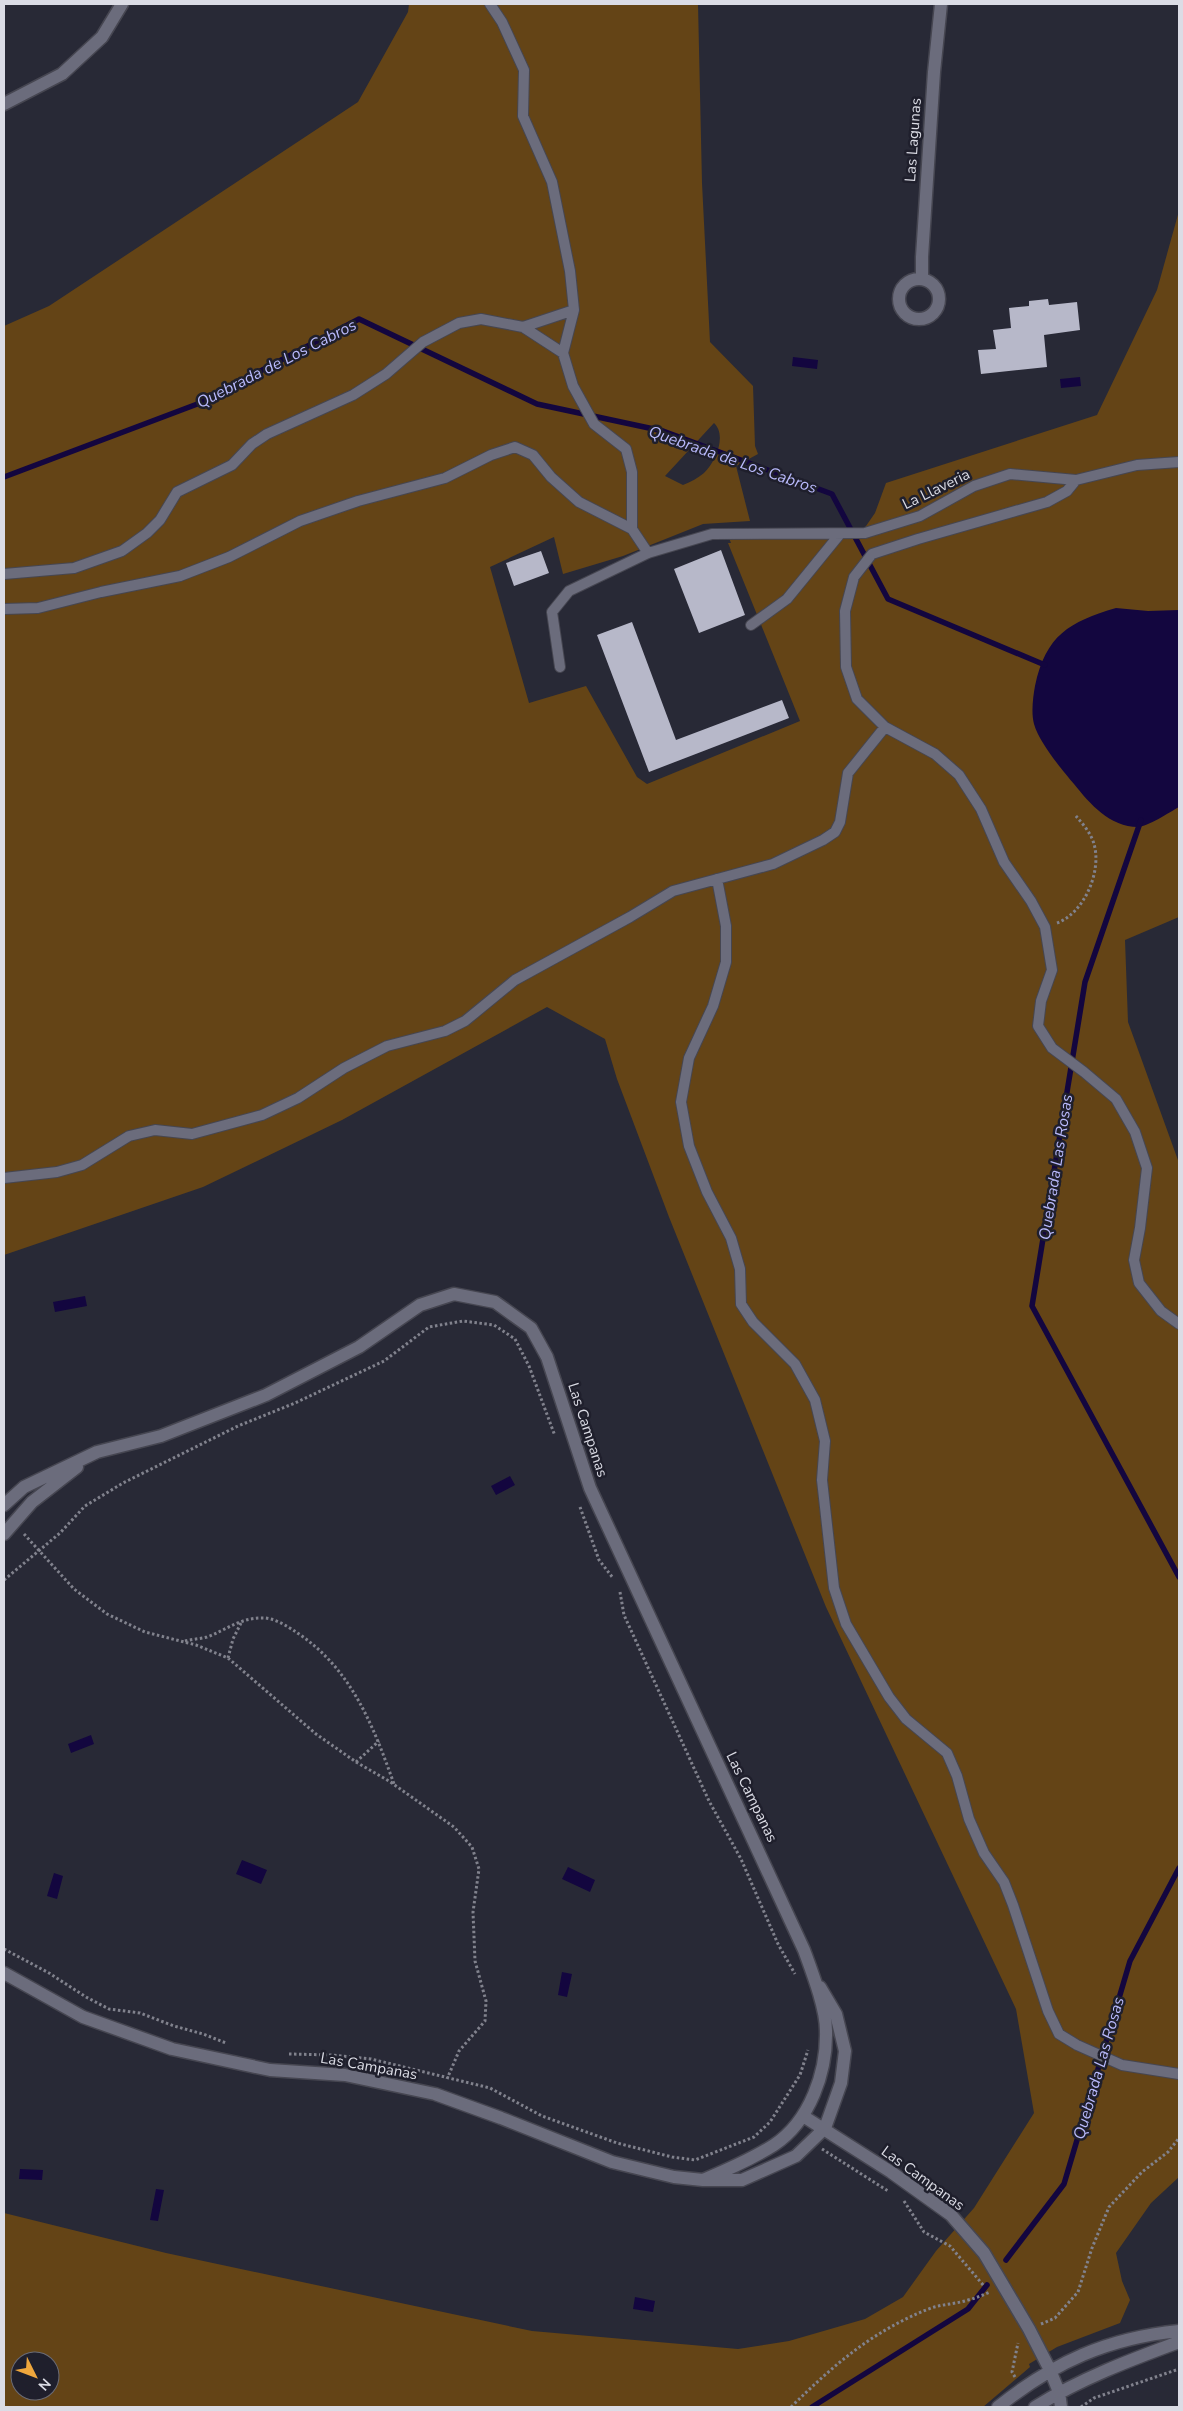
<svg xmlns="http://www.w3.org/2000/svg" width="1183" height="2411" font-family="'Nunito Sans',sans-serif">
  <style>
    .green { fill: #644416; fill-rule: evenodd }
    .water { fill: #13063f }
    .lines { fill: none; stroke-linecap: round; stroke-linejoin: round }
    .stream { stroke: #13063f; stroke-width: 5.5 }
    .building { fill: #b7b8c9 }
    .service-casing { stroke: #464651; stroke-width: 12 }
    .minor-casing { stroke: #464651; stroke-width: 15 }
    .path { stroke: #81828d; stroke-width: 3; stroke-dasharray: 2.5 2.5; stroke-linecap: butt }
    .service { stroke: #6b6c7c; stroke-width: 10 }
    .minor { stroke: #6b6c7c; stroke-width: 12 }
    .labels { text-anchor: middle; stroke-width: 5; stroke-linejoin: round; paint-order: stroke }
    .street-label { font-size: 15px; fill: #dbdce5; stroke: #1f1f2c }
    .water-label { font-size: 16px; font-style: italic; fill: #b8b9fb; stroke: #1f1f2c }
  </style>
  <rect width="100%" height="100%" fill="#282936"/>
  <path class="green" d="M409 4H698L702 183 710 342 753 386 755 446 758 454 736 466 750 521 703 524 623 556 563 574 554 537 490 567 529 703 586 686 637 777 647 784 800 721 728 543H731L729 538 811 536 857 539 875 513 886 483 1097 415 1157 290 1179 211V917L1125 940 1128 1022 1179 1163V2177L1151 2203 1116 2253 1122 2281 1130 2300 1120 2323 1057 2347 1029 2364 1030 2367 983 2407H4V2213L166 2253 532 2331 738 2349 789 2341 865 2319 903 2297 936 2251 974 2208 1034 2113 1016 2009 826 1607 669 1217 617 1079 605 1039 547 1007 342 1120 203 1187 4 1255V326L49 306 358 102 408 12ZM714 423C727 435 716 462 704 473 698 478 691 482 683 485L665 476ZM20 2361H50V2391H20Z"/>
  <path class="water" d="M793 357 818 360 817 369 792 366Z
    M1080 377 1081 386 1061 388 1060 379Z
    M1116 608 1148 611 1179 610V807C1170 812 1147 827 1138 827 1110 827 1090 804 1074 784 1062 770 1039 742 1034 724 1031 713 1033 697 1035 686 1046 635 1069 622 1116 608Z
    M85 1296 87 1306 55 1312 53 1302Z
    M510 1476 515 1485 496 1495 491 1486Z
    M91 1735 94 1744 71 1753 68 1744Z
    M242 1860 267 1870 261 1884 236 1874Z
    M568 1867 595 1880 590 1892 562 1879Z
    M54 1873 63 1876 57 1899 47 1896Z
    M562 1972 572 1974 567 1997 558 1995Z
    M20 2169 43 2170 42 2180 19 2179Z
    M156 2189 164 2190 158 2221 150 2220Z
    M635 2297 655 2301 653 2312 633 2309Z"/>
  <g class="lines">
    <path class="stream" d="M4 477 200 403 359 319 537 404 663 431 832 494 888 599 1045 665
      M1141 820 1085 982 1032 1306 1179 1577
      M1006 2260 1064 2184 1130 1961 1179 1868
      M812 2407 968 2309 987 2285"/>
  </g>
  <path class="building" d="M1048 299 1049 305 1077 302 1080 330 1044 335 1047 367 981 374 978 350 996 349 993 330 1011 328 1009 308 1029 306V301Z
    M721 550 745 615 699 633 674 569Z
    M541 551 549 573 514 586 506 563Z
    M632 622 676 740 782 700 789 718 649 772 597 635Z"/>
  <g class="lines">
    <defs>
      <path id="service" d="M490 4 502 22 524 70 523 116 552 182 570 271 574 310 563 353 573 386 594 424 626 449 632 472V529
        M523 327 574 310
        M1076 480 1067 491 1047 502 918 539 872 554 854 577 845 611 846 667 857 699 885 727 935 754 959 775 981 809 1004 862 1031 901 1045 927 1052 970 1041 1001 1038 1026 1052 1048 1084 1072 1116 1099 1135 1132 1147 1168 1140 1228 1134 1260 1139 1283 1161 1311 1179 1324
        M4 574 74 568 122 551 147 533 160 520 177 492 232 465 252 444 267 434 353 395 386 374 423 342 459 323 481 319 523 327 563 353
        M4 609 38 608 101 592 180 576 229 557 300 521 358 501 445 478 491 455 515 447 533 455 551 477 579 502 632 529 648 553
        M751 625 787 599 840 534
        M560 667 552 612 569 591 648 553 712 534 865 533 920 516 974 486 1010 474 1076 480 1137 465 1179 462
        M717 879 726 926V962L713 1006 689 1058 681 1102 689 1146 707 1192 731 1238 740 1269 741 1304 753 1322 795 1364 815 1400 825 1441 822 1480 834 1588 846 1624 889 1697 906 1719 947 1753 957 1776 969 1819 984 1853 1004 1882 1013 1905 1048 2011 1059 2034 1077 2045 1122 2065 1179 2074
        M4 1178 57 1172 82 1165 129 1136 155 1130 192 1134 262 1115 298 1098 344 1068 387 1046 445 1031 465 1021 515 980 630 917 673 891 773 864 823 840 835 832 840 822 848 773 885 727"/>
      <path id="minor" d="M4 104 62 74 102 37 122 4
        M899 299a20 20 0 1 1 40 0a20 20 0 1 1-40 0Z
        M922 279V257L934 72 941 4
        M4 1505 24 1487 97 1452 161 1436 266 1395 359 1347 420 1305 454 1294 495 1302 531 1328 547 1357 590 1488 804 1950C812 1972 826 2008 826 2031 827 2072 810 2121 774 2145 752 2159 727 2170 703 2180
        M4 1534 32 1502 77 1467
        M4 1973 83 2017 172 2049 270 2070 345 2075 435 2094 501 2118 612 2162 674 2177 703 2180H742L796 2156 825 2128 841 2083 845 2051 836 2014 820 1987
        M803 2116 891 2172 951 2215 984 2253 1029 2329 1050 2370 1059 2392 1061 2407
        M998 2407C1054 2362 1108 2338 1179 2331
        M1035 2407C1080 2379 1130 2360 1179 2342"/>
    </defs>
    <use href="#service" class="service-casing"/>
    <use href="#minor" class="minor-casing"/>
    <path class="path" d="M1057 923C1084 913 1102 872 1094 844 1091 833 1082 823 1075 815
      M580 1507 599 1560 613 1578
      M24 1534 74 1589 107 1614 145 1632 196 1645 228 1658 316 1734 356 1762 389 1781 454 1827 472 1847 479 1869 473 1912 475 1961 486 2001 485 2021 459 2051 447 2079
      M4 1580 60 1533 85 1506 123 1483 238 1426 295 1403 384 1361 429 1327 463 1321 494 1325 515 1339 529 1366 555 1436
      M620 1592 624 1615 709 1801 741 1859 778 1944 795 1974
      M185 1641C192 1639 200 1639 207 1637 226 1630 240 1618 261 1618 273 1617 287 1626 296 1632 351 1668 373 1725 394 1784
      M228 1658 233 1639 242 1621
      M356 1762 379 1741
      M4 1949 49 1973 86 1997 109 2009 140 2013 174 2026 203 2034 226 2043
      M289 2054 332 2055 371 2059 490 2088 542 2116 617 2143 672 2157 695 2160 754 2137 770 2122 800 2075 808 2050
      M822 2149 888 2191
      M904 2201 924 2232 950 2246 984 2286
      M1041 2324 1055 2318 1078 2292 1092 2248 1109 2207 1142 2172 1168 2152 1179 2138
      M1015 2377 1012 2372 1018 2343
      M791 2407C835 2364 872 2331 931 2308 943 2304 956 2304 968 2300 976 2298 983 2295 990 2292
      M1081 2407 1094 2398 1179 2369"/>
    <use href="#service" class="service"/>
    <use href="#minor" class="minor"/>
  </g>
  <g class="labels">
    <g class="street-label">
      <text transform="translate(913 140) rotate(-86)" y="5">Las Lagunas</text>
      <text transform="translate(936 489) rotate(-26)" y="5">La Llaveria</text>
      <text transform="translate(588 1430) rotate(72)" y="5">Las Campanas</text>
      <text transform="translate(752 1797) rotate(64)" y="5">Las Campanas</text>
      <text transform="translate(369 2066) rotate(10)" y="5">Las Campanas</text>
      <text transform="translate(923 2178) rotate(36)" y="5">Las Campanas</text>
    </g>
    <g class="water-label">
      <text transform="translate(276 363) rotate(-27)" y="6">Quebrada de Los Cabros</text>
      <text transform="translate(733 459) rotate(19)" y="6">Quebrada de Los Cabros</text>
      <text transform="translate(1055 1167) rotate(-81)" y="6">Quebrada Las Rosas</text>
      <text transform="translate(1098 2068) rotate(-74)" y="6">Quebrada Las Rosas</text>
    </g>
  </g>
  <rect width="1183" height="2411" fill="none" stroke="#dbdce5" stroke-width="10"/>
  <g transform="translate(35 2376) rotate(132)"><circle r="24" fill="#1f1f2c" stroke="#6a6b76"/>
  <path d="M0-4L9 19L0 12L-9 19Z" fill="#efa73d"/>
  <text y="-8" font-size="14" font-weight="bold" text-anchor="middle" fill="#dbdce5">N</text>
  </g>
</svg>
